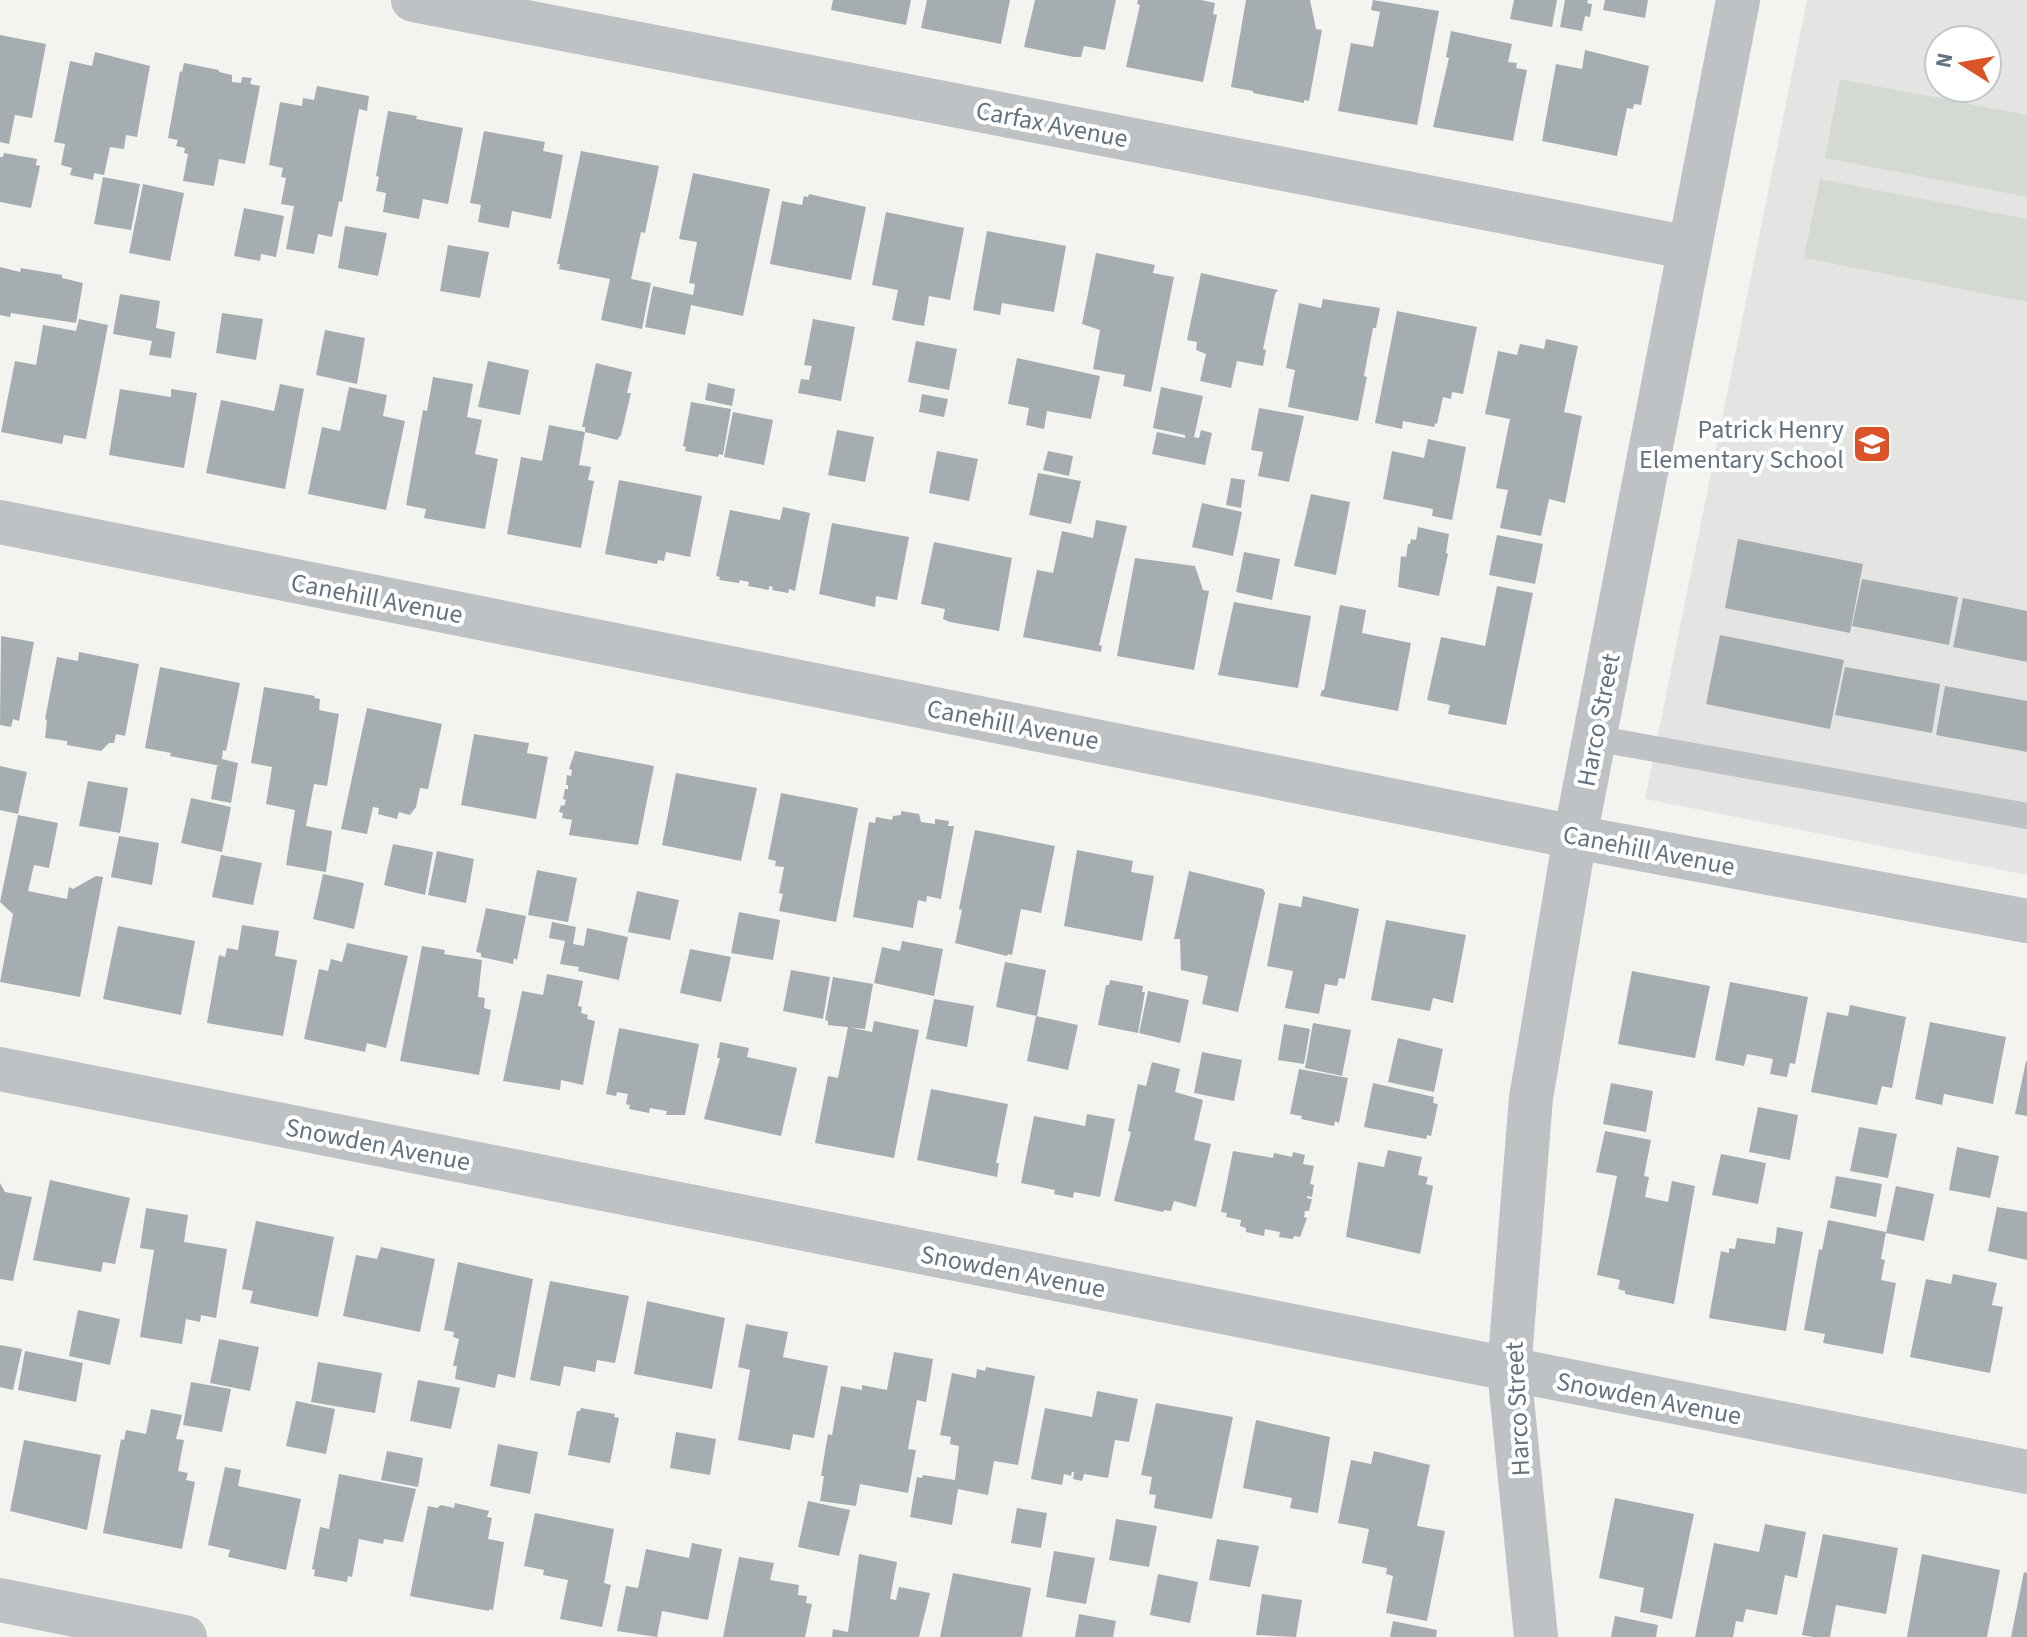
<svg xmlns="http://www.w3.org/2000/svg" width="2027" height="1637" font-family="'Source Sans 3',sans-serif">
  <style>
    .built { fill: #e4e5e3; fill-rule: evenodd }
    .green { fill: #d4dad1 }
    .building { fill: #a6adb1 }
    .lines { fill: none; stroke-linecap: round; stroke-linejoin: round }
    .lane { stroke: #bec2c5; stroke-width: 26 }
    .street { stroke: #bec2c5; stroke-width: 44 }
    .labels { text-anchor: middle; stroke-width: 8; stroke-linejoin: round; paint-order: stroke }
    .street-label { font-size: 26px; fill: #64737f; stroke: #fff }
    .poi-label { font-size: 26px; fill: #64737f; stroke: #fff; text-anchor: end }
  </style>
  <rect width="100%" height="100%" fill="#f3f4ef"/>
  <path class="built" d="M1807 0H2027V875L1645 799ZM1939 40H1987V88H1939Z"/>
  <path class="green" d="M1840 79 2027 115V197L1825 158Z
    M1820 179 2027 219V302L1804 258Z"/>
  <path class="building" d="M833 0H911L906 25 831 10Z
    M927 0H1010L1001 44 921 28Z
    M1035 0H1116L1105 50 1084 46 1081 57H1074L1024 47Z
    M1138 0H1201L1215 3 1213 14 1217 15 1203 82 1126 67 1140 5 1137 4Z
    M1246 0H1310L1316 29 1322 30 1309 101 1304 100V103L1253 93V91L1231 87Z
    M1373 0 1439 11 1417 125 1338 111 1351 43 1373 47 1380 12 1371 10Z
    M1514 0H1557L1552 27 1510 19Z
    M1565 0H1588L1587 3 1592 4 1590 17 1585 16 1582 31 1560 27Z
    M1605 0H1648L1645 18 1603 10Z
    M1451 31 1512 44 1508 62 1517 63 1516 68 1527 70 1513 141 1433 127 1449 58 1446 57Z
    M0 35 46 44 32 118 15 115 9 144 0 142Z
    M1585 50 1649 66 1641 105 1634 104 1633 109 1627 108 1617 156 1542 141 1556 64 1582 69Z
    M95 52 150 66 137 137 126 135 124 149 110 147 104 175 94 173 93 180 70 175 72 168 61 165 65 144 54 142 70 61 92 66Z
    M184 63 219 70V72L232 75V82L241 83 242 77 252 78 250 84 260 86 245 164 219 159 214 186 183 181 188 154 184 153 185 148 176 146 178 140 168 138 180 71 182 72Z
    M317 86 369 96 367 111 359 109 342 202 339 201 332 237 318 234 314 254 286 249 294 206 281 204 286 178 281 177 283 168 269 165 280 102 302 106 303 98 314 100Z
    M388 111 417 116 416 119 463 128 448 204 423 199 419 219 383 212 386 193 376 191 379 177 376 176Z
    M484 131 545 142 543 151 563 155 551 219 512 211 509 228 478 222 481 205 470 203Z
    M581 151 659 166 645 233 641 232 631 279 651 283 642 329 601 320 610 279 559 269 560 264H557Z
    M4 153 37 159 36 165 40 166 31 208 0 202V157H3Z
    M693 173 770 189 743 316 691 305 685 335 645 327 653 286 693 295 695 284 689 283 697 242 679 239Z
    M103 177 140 184 131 230 94 224Z
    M143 184 184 193 170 261 129 253Z
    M809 194 866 207 851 280 770 264 782 201 802 205 804 196 808 197Z
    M244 208 284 216 276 257 261 254 260 261 234 256Z
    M886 212 964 228 950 300 929 296 924 326 892 320 898 290 872 285Z
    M345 226 387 233 378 276 338 268Z
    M987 231 1066 246 1054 312 1002 303 1000 315 973 310Z
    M448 245 489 252 480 298 440 291Z
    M1096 253 1155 265 1153 273 1174 277 1151 392 1123 386 1125 375 1093 369 1100 330 1082 324Z
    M0 267 20 272 21 268 62 275V278L83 283 76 323 11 313 10 317 0 315Z
    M1201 273 1278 290 1275 294 1263 349 1266 350 1263 366 1237 361 1231 388 1200 381 1206 354 1196 350 1197 342 1187 340Z
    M120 294 160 301 156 328 175 332 171 358 149 355 152 341 113 334Z
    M1323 299 1380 308 1376 328H1373L1364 376 1367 377 1358 421 1288 407 1295 370 1286 368 1299 303 1321 308Z
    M1397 311 1477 327 1463 394 1452 392 1451 399 1443 397 1437 424 1435 423 1434 427 1403 421 1402 429 1375 423Z
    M222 313 263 319 256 360 216 353Z
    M79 319 108 325 86 439 64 435 62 444 1 432 15 361 36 365 43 325 76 331Z
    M813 319 855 327 841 401 798 393 801 379 809 380 812 366 804 365Z
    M325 330 365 338 357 384 316 375Z
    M1546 339 1578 346 1564 412 1582 416 1565 503 1549 499 1541 536 1500 528 1508 490 1496 488 1510 419 1485 414 1498 351 1517 355 1520 344 1544 349Z
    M916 341 957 349 949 390 908 382Z
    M1017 358 1100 376 1091 419 1047 411 1044 429 1026 425 1029 408 1008 404Z
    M488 361 529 370 520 415 478 407Z
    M596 363 632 372 627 393H631L621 435 617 440 585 432 579 465 591 467 588 480 594 481 581 548 507 534 521 457 542 461 549 425 585 432V427H582Z
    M433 377 473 384 467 417 482 420 475 454 498 459 485 529 424 518 426 509 406 505 423 410 427 411Z
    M708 383 735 389 732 406 705 400Z
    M280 384 304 389 285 489 206 473 221 400 274 411Z
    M349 387 387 395 383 416 405 421 386 510 308 494 322 427 340 431Z
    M1161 387 1203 396 1194 437 1199 438 1201 430 1212 433 1205 465 1152 454 1157 432 1185 438V435L1153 428Z
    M120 389 171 397V389L197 393 184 468 109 455Z
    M922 394 948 399 944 417 919 412Z
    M691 402 731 409 723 455 719 454 718 457 685 451 686 447 683 446Z
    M1259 408 1304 416 1289 482 1258 476 1263 452 1251 450Z
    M733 412 773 420 764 465 724 457Z
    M837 430 874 437 865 482 828 475Z
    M1428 439 1466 447 1452 520 1432 516 1433 509 1383 499 1392 451 1424 458Z
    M937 451 978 459 969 501 929 493Z
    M1048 451 1073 456 1069 476 1043 470Z
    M1038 473 1081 481 1071 524 1029 515Z
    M1231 478 1245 480 1241 508 1226 505Z
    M619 480 702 496 690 557 666 552 664 561 658 560 657 564 605 554Z
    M1311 494 1350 502 1336 575 1294 566Z
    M1202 503 1242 512 1233 556 1192 547Z
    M783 507 810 513 795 591 789 589 788 593 772 590 773 587 769 586V590L748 586 749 582 740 580 739 583 719 580 720 577 716 576 730 510 780 520Z
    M1096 520 1127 526 1099 645 1102 646 1101 652 1023 637 1037 570 1053 573 1062 531 1093 538Z
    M832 523 909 537 897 600 876 596 875 607 819 594Z
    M1418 527 1449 534 1446 553 1448 554 1439 596 1398 587 1401 556 1406 557 1408 544H1410L1411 539 1416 540Z
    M1497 535 1543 544 1535 584 1489 575Z
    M1738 539 1863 564 1850 633 1725 608Z
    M934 542 1012 558 999 631 950 622 943 619 945 609 921 604Z
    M1244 552 1280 559 1272 600 1236 592Z
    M1135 558 1195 566 1203 590 1209 591 1194 670 1117 656Z
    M1862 579 1958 597 1949 645 1852 626Z
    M1497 586 1533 593 1506 725 1448 714 1450 705 1427 700 1441 637 1485 646Z
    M1963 598 2027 611V662L1953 647Z
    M1234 602 1311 616 1298 688 1218 675Z
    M1340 605 1366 610 1362 633 1411 643 1398 711 1320 696 1322 690H1324Z
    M1720 635 1844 660 1830 729 1706 704Z
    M1 636 34 642 19 721 13 719 11 727 0 725Z
    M79 652 139 664 125 736 116 734 114 743H109L101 751 67 745V741L45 738 47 720 45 719 57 657 78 661Z
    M160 667 240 683 226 751 223 750 222 759 238 763 231 803 211 799 217 766H221L170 756 171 753 145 748Z
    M1845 667 1940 684 1932 733 1835 715Z
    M1945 686 2027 701V752L1936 735Z
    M264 687 315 696 314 698 320 699 319 710 339 714 327 786 314 784 306 826 332 831 326 872 286 865 295 810 266 804 272 767 251 763Z
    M367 708 442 724 428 789 420 788 416 807 410 815 399 812 397 819 378 814 379 808 373 807 367 834 341 829Z
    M474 734 529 743 527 753 548 757 536 819 461 805Z
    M575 751 654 766 638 845 569 835 572 820 562 818 563 813 559 812 561 805 564 806 566 800 563 799 565 789H568V785H566L567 775 571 776 572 770 569 769Z
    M0 766 27 772 18 814 0 810Z
    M676 773 757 788 741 861 662 845Z
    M88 781 128 788 120 833 79 826Z
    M781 793 858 808 836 922 779 911 783 894 779 893 784 867 775 866 776 861 768 859Z
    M191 798 231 807 222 852 181 843Z
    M901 811 919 814 921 822 935 824V819L949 821 948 826H954L941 899 927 896 926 902 918 900 913 928 853 917 869 822 875 823 876 817 892 820 893 816 901 815Z
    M18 815 58 823 49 868 34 865 28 891 67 899 69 887 73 889 96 876 103 877 80 997 0 982 13 914 0 902Z
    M975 830 1055 846 1041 913 1021 909 1012 955 1008 954 1007 956 955 943 962 910 959 909Z
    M119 836 159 843 152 885 111 877Z
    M393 844 433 852 425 895 384 885Z
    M1077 850 1133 861 1131 872 1154 876 1142 941 1064 926Z
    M437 851 474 859 466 903 428 895Z
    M221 855 262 863 253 905 212 897Z
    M537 870 577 878 568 922 528 915Z
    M1189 871 1263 889 1265 893 1238 1012 1202 1004 1208 976 1181 970 1180 939H1174Z
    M323 874 364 883 354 929 313 919Z
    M637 891 679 900 670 940 628 932Z
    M1303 896 1359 909 1345 979 1339 978 1337 986 1325 984 1319 1014 1285 1008 1293 971 1267 966 1279 903 1301 907Z
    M486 908 526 916 517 960 514 958 513 964 481 957V953L476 952Z
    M739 912 780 920 773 960 731 953Z
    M1386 920 1466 935 1453 1003 1433 998 1430 1011 1371 1000Z
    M552 922 576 927 573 944 584 946 587 928 628 937 619 980 578 971 579 967 560 964 565 941 549 938Z
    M242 925 279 931 275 956 297 960 283 1036 207 1023 219 955 225 957 227 948 238 950Z
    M118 926 195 941 181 1015 103 999Z
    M902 941 943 949 934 996 874 983 882 947 900 951Z
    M347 943 408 956 386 1048 367 1043 365 1052 304 1039 319 969 328 971 331 959 342 962Z
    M422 946 445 950 444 954 482 960 478 997 485 998 484 1008 491 1010 479 1075 400 1061Z
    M690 949 731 957 721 1002 680 993Z
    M1005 962 1046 970 1037 1016 996 1007Z
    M791 970 830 977 823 1019 783 1011Z
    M1632 971 1710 986 1695 1058 1618 1044Z
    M547 974 583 981 578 1006 582 1007 581 1013 588 1015 587 1019 595 1021 583 1085 561 1080 560 1090 503 1081 522 991 543 995Z
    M833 977 873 984 865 1029 828 1025V1021L825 1020Z
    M1110 980 1143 986 1142 992H1145L1138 1033 1098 1025 1106 985H1109Z
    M1730 982 1808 997 1795 1064 1790 1063 1787 1077 1770 1074 1773 1059 1747 1054 1744 1066 1715 1060Z
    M1148 991 1189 1000 1180 1043 1139 1033Z
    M934 999 974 1006 967 1047 926 1039Z
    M1850 1005 1906 1017 1892 1088 1882 1086 1877 1105 1811 1092 1827 1012 1848 1016Z
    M1036 1016 1078 1025 1068 1070 1027 1061Z
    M874 1021 919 1030 894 1158 815 1143 828 1076 838 1078 848 1027 872 1032Z
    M1930 1022 2006 1037 1993 1104 1944 1094 1942 1105 1915 1099Z
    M1313 1023 1351 1030 1342 1076 1305 1068Z
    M1284 1024 1310 1029 1304 1064 1278 1060Z
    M619 1028 699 1044 685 1115H666L667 1111 650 1108 649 1113 629 1109 630 1105 626 1104 628 1094 617 1092 616 1096 606 1094Z
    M1398 1038 1443 1049 1434 1092 1388 1082Z
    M720 1042 749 1048 747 1057 797 1068 781 1136 704 1119 720 1058H717Z
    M1202 1052 1242 1060 1234 1101 1194 1093Z
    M2026 1061H2027V1116L2015 1114Z
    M1152 1062 1180 1069 1175 1092 1203 1100 1194 1140 1211 1144 1196 1207 1174 1201 1171 1211 1164 1210 1163 1212 1114 1201 1131 1132 1128 1131 1138 1084 1146 1086Z
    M1299 1069 1348 1078 1339 1123 1335 1121 1334 1126 1301 1119 1302 1116 1290 1114Z
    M1373 1083 1434 1097 1433 1103 1438 1104 1431 1136 1427 1135 1426 1139 1364 1127Z
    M1611 1083 1653 1091 1646 1132 1603 1124Z
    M931 1089 1008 1104 996 1163H999L997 1177 917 1160Z
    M1758 1107 1798 1115 1790 1160 1749 1152Z
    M1087 1114 1115 1119 1100 1197 1074 1192 1073 1198 1054 1194 1055 1190 1021 1183 1034 1116 1085 1126Z
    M1859 1127 1897 1134 1888 1178 1850 1171Z
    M1605 1131 1651 1140 1644 1176 1649 1177 1645 1197 1668 1202 1672 1181 1695 1186 1674 1304 1625 1294V1291L1618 1289 1620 1280 1597 1275 1617 1176 1596 1172Z
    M1957 1147 1999 1156 1990 1198 1949 1190Z
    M1388 1150 1422 1157 1418 1175 1428 1177 1426 1184 1433 1186 1420 1254 1346 1237 1358 1162 1384 1167Z
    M1233 1151 1273 1158 1274 1153 1292 1157 1293 1152 1305 1155 1303 1164 1314 1166 1310 1184 1314 1185 1312 1197 1307 1196V1198L1312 1199 1309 1211H1305L1304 1217 1307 1218 1300 1237 1294 1236 1293 1239 1279 1237 1280 1232 1265 1229 1264 1236 1246 1232V1228L1240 1226 1241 1220 1226 1217 1227 1213 1221 1212Z
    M1721 1154 1766 1163 1758 1204 1712 1195Z
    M1836 1176 1882 1184 1876 1217 1830 1208Z
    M50 1180 130 1198 115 1264 103 1262 101 1272 33 1260Z
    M0 1183 5 1192 32 1197 13 1281 0 1279Z
    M1896 1186 1934 1194 1924 1241 1886 1233Z
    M1997 1207 2027 1212V1260L1988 1251Z
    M146 1208 188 1215 184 1242 227 1249 216 1318 201 1315 200 1322 186 1319 182 1344 140 1337 154 1250 140 1248Z
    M1828 1220 1886 1232 1881 1259 1885 1260 1881 1280 1896 1283 1883 1354 1823 1343 1825 1334 1804 1330 1819 1249 1822 1250Z
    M256 1221 334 1237 318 1317 250 1303 253 1291 242 1289Z
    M1777 1227 1803 1232 1786 1331 1709 1318 1721 1251 1729 1253V1248L1735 1249 1737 1238 1775 1244Z
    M381 1247 435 1259 420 1332 343 1316 356 1255 377 1259Z
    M458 1262 533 1279 515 1378 498 1374 495 1388 455 1379 457 1366H453L459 1339 453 1337 454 1332 444 1330Z
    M1953 1274 1997 1283 1992 1305 2003 1307 1990 1373 1910 1357 1926 1279 1951 1284Z
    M550 1281 629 1296 615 1363 597 1360 595 1372 564 1366 560 1386 530 1380Z
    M647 1301 725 1318 712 1389 634 1374Z
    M78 1310 120 1319 110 1365 69 1356Z
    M746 1324 788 1332 783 1357 828 1366 814 1438 793 1434 790 1450 738 1440 750 1370 738 1367Z
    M219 1339 259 1347 250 1391 210 1383Z
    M0 1345 22 1349 13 1390 0 1387Z
    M25 1351 83 1363 76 1402 18 1390Z
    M894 1352 933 1359 926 1402 917 1400 908 1449 916 1450 908 1493 860 1484 856 1506 820 1501 824 1476H821L828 1434 832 1435 841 1386 862 1390V1385L887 1390Z
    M318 1362 382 1373 375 1413 311 1402Z
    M986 1367 1035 1376 1018 1465 994 1461 988 1495 958 1489 952 1525 910 1517 917 1477 922 1478 923 1475 955 1480 959 1446 950 1444 951 1437 940 1435 952 1373 976 1378 977 1369 985 1371Z
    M418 1380 460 1388 451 1429 410 1421Z
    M191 1382 231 1389 222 1432 183 1425Z
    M1097 1391 1138 1399 1129 1442 1115 1440 1108 1478 1084 1474 1082 1481 1073 1479 1074 1472H1072L1071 1476 1064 1474 1062 1485 1031 1479 1045 1408 1092 1417Z
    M296 1401 335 1409 326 1454 286 1446Z
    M1156 1403 1233 1417 1212 1519 1154 1508 1156 1495 1149 1494 1152 1477 1141 1475Z
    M581 1408 615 1414 614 1417 619 1418 610 1463 568 1455 577 1411H580Z
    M151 1409 182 1415 176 1439 184 1440 178 1471 188 1473 186 1480 195 1482 182 1549 103 1533 121 1439 124 1440 126 1430 146 1434Z
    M1256 1420 1330 1437 1318 1513 1290 1508 1292 1498 1243 1488Z
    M676 1432 716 1439 710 1475 670 1468Z
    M24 1440 101 1455 87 1530 10 1511Z
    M498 1444 538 1452 530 1494 490 1486Z
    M387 1451 423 1458 418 1487 381 1480Z
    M1374 1451 1430 1465 1417 1526 1445 1531 1427 1621 1386 1613 1393 1576 1386 1574 1387 1568 1362 1563 1369 1529 1338 1523 1351 1460 1371 1464Z
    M225 1467 241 1470 238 1486 301 1499 286 1570 228 1557 230 1550 208 1545Z
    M339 1474 416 1489 403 1542 384 1539 383 1544 359 1539 352 1577 348 1576 347 1582 314 1576 315 1570 312 1569 320 1527 329 1529Z
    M1615 1498 1694 1514 1672 1619 1640 1612 1644 1588 1599 1578Z
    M808 1501 850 1510 839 1556 798 1547Z
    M455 1503 489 1511 487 1517 492 1518 488 1539 504 1542 493 1610 489 1609V1611L410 1596 428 1506 437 1508 441 1505 454 1508Z
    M1017 1508 1047 1513 1041 1548 1011 1543Z
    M535 1513 614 1529 604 1583 611 1585 602 1627 560 1619 568 1580 543 1575 544 1570 524 1566Z
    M1116 1519 1157 1526 1149 1567 1109 1560Z
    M1765 1524 1806 1532 1797 1578 1785 1575 1777 1615 1746 1609 1743 1622 1736 1621 1733 1637H1695L1714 1543 1759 1552Z
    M1823 1534 1898 1548 1886 1614 1836 1605 1830 1637H1813L1802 1635Z
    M1217 1539 1259 1546 1250 1587 1209 1580Z
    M692 1543 722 1549 708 1620 662 1611 657 1637 617 1631 626 1586 638 1588 646 1549 689 1558Z
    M1054 1551 1095 1558 1086 1604 1046 1597Z
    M859 1554 897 1562 890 1599 896 1600 899 1587 930 1593 919 1637H832L833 1629 848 1632Z
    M1922 1554 2000 1570 1987 1637H1907Z
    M739 1557 774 1563 770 1580 799 1585 798 1595 807 1596 806 1603 812 1604 805 1637H723Z
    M2024 1572 2027 1573V1637H2011Z
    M953 1573 1031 1588 1022 1637H940Z
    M1158 1574 1198 1582 1190 1623 1150 1615Z
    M1262 1594 1302 1600 1296 1637 1256 1635Z
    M1079 1614 1116 1621 1113 1637H1075Z
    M1615 1616 1658 1625 1656 1637H1611Z
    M1393 1621 1437 1630 1436 1637H1390Z"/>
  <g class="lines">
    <path class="lane" d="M1594 738 2027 816"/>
    <path class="street" d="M413 0 1690 248
      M0 522 1575 837 2027 921
      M0 1069 2027 1472
      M0 1600 185 1637
      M1536 1637 1509 1370 1531 1098 1575 837 1738 0"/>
  </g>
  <defs>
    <symbol id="school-square" viewBox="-11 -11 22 22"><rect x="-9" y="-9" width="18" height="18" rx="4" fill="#da5329" stroke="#fff"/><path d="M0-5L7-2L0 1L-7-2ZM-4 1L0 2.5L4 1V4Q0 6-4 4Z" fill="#fff"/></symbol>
  </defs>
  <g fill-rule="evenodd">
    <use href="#school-square" x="1850" y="422" width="44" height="44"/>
  </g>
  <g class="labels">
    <g class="street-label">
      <text transform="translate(1052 124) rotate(11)" y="9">Carfax Avenue</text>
      <text transform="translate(377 598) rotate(11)" y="9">Canehill Avenue</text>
      <text transform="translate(1598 720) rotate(-79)" y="9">Harco Street</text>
      <text transform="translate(1013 724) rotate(11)" y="9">Canehill Avenue</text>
      <text transform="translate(1649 850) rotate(11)" y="9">Canehill Avenue</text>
      <text transform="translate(378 1144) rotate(11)" y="9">Snowden Avenue</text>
      <text transform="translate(1013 1271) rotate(11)" y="9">Snowden Avenue</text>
      <text transform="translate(1649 1398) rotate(11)" y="9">Snowden Avenue</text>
      <text transform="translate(1517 1409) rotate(-93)" y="9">Harco Street</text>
    </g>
    <g class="poi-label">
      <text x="1844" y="438">Patrick Henry<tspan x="1844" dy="30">Elementary School</tspan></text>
    </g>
  </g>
  <g transform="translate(1963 64) rotate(281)"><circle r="38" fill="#ffffff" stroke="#c1c7cc" stroke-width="2"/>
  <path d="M0-6L14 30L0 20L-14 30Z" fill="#da5329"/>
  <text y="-12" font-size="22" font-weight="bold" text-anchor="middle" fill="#64737f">N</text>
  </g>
</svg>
